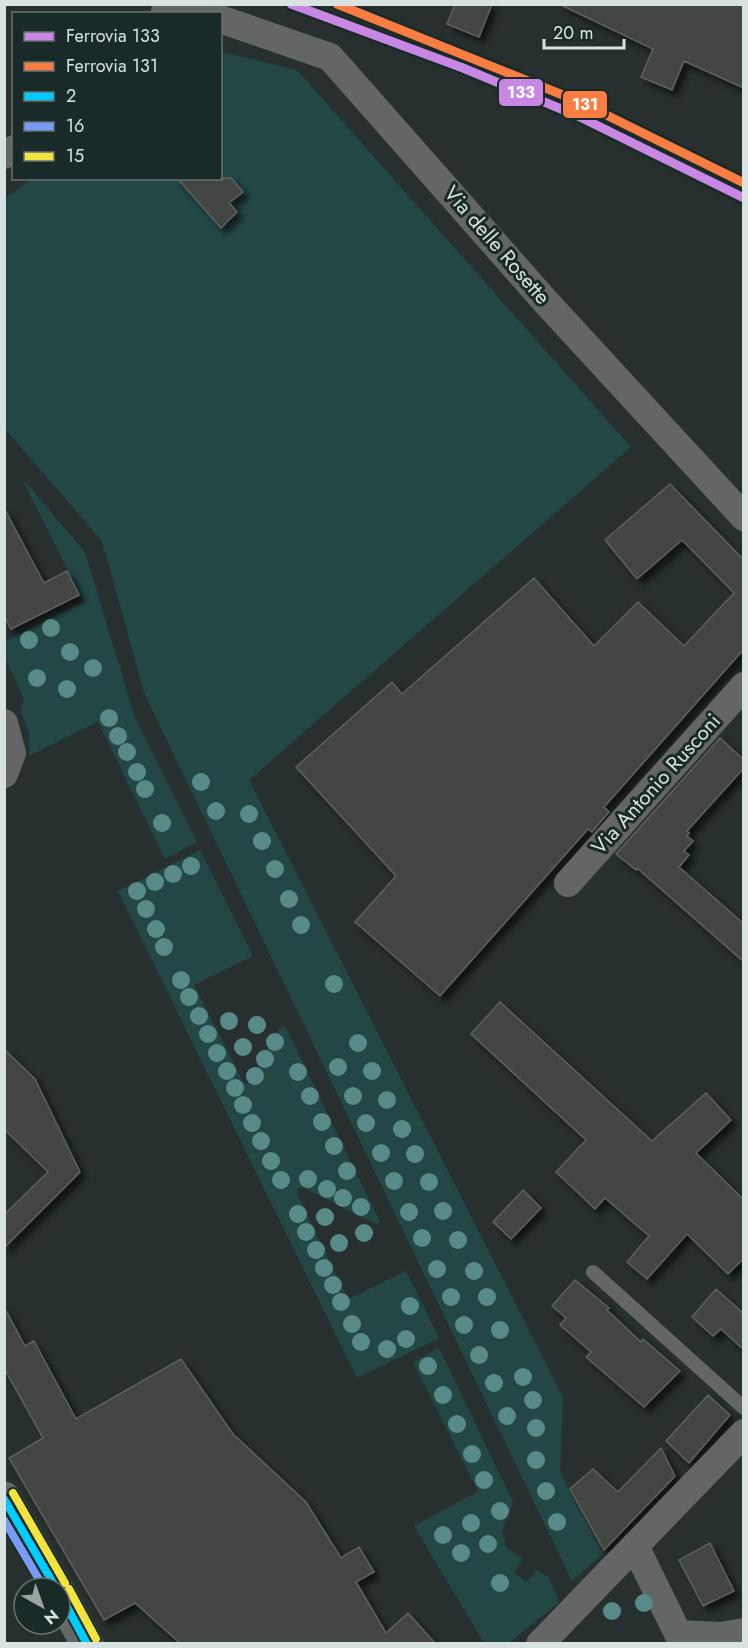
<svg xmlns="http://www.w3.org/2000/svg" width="748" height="1648" font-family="Jost,sans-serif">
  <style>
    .green { fill: #224745 }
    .building { fill: #434543; stroke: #5e605d; stroke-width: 1.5; filter: url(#shadow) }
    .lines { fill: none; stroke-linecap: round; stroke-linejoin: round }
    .lane { stroke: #646666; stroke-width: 14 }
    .street { stroke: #646666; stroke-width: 28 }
    .secondary { stroke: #646968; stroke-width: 33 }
    .bus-1-casing { stroke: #1a2a28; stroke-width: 12 }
    .bus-2-casing { stroke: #1a2a28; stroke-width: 12 }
    .bus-3-casing { stroke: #1a2a28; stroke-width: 12 }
    .bus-1 { stroke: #0cf; stroke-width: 8 }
    .bus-2 { stroke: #779bf6; stroke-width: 8 }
    .bus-3 { stroke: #f3e33f; stroke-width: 8 }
    .rail-1-casing { stroke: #1a2a28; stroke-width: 14 }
    .rail-2-casing { stroke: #1a2a28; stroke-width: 14 }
    .rail-1 { stroke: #c787e3; stroke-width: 9 }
    .rail-2 { stroke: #f77d43; stroke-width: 9 }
    .tree { fill: #588b88 }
    .labels { text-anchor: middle; stroke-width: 6; stroke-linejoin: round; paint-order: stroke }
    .street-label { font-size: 21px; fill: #d8e2e1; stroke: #1a2a28 }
    .line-badge { stroke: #1a2a28; stroke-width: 2 }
    .badge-label { font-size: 16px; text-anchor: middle; font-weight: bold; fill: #fff }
  </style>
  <defs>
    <filter id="shadow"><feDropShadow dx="5.5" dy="5.5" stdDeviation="3" flood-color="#0009"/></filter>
  </defs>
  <rect width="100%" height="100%" fill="#28302f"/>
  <path class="green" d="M221 52 297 70 631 447 249 780 563 1397 560 1472 603 1554 572 1581 145 695 102 541 5 429 4 199 31 179 220 178Z
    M21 477 85 552 135 718 197 842 165 859 98 722 29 756V734L21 711 24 699 5 658V641L84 602Z
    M200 850 253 956 194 985 244 1083H248L280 1028 285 1026 380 1222 376 1224 302 1187 297 1189V1194L348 1299 406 1271 439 1338 357 1378 118 891Z
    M439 1348 513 1502 502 1531 506 1547 523 1559 514 1572 526 1582 537 1570 549 1578 559 1602 509 1643H484L414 1526 478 1491 413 1362Z"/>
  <path class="building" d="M455 4H492L479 37 447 24Z
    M559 4H744V88L684 61 672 90 641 77 653 49Z
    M177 178H231L243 192 229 203 237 212 221 228Z
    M670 484 744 560V649L604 807 609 812 592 832 588 829 440 996 355 922 396 876 296 767 392 682 402 694 534 578 594 646 638 602 684 646 734 593 682 540 637 579 605 540Z
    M4 508 44 583 67 571 79 595 11 629 4 616Z
    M720 738 744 760V768L687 831 689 833 687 836 693 841 684 851 689 855 679 867 744 924V962L637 868 636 870 616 854Z
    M500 1002 652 1141 706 1093 731 1120 696 1153 744 1200V1258L728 1274 687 1234 647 1279 627 1262 649 1236 605 1198 595 1209 556 1172 586 1140 471 1034Z
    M4 1049 35 1079 80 1172 4 1248V1215L48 1172 4 1129Z
    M523 1190 541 1208 511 1239 493 1222Z
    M575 1280 609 1308 607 1310 641 1342 643 1339 680 1371 644 1407 586 1357 591 1352 560 1325 566 1318 552 1306Z
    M716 1289 742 1312 744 1350 721 1329 713 1336 692 1317Z
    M4 1307 25 1346 34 1341 76 1419 181 1359 233 1434 306 1502 341 1558 359 1547 374 1572 356 1582 386 1633 408 1613 436 1644H181L135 1603 104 1620 9 1458 43 1438 4 1368Z
    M708 1395 730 1415 689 1463 666 1441Z
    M661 1448 675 1476 604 1550 570 1489 593 1469 618 1492Z
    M710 1543 734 1591 703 1606 679 1560Z"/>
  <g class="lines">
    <path class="lane" d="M593 1272 744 1408"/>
    <path class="street" d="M165 11 194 10 203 14
      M220 19 330 57 545 301 744 517
      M4 155 14 149
      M4 723 12 753 4 774
      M568 883 744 686
      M635 1546 683 1644
      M679 1634 721 1636 744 1632
      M540 1644 744 1433"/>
    <path class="secondary" d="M4 1498 56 1588
      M60 1594 87 1644"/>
    <defs>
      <path id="bus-1" d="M4 1499 56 1588
        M60 1594 87 1644"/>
      <path id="bus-2" d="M4 1520 44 1588"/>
      <path id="bus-3" d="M13 1493 65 1583
        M69 1589 96 1639"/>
    </defs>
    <use href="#bus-1" class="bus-1-casing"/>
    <use href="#bus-2" class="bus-2-casing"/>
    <use href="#bus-3" class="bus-3-casing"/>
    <use href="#bus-1" class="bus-1"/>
    <use href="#bus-2" class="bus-2"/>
    <use href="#bus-3" class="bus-3"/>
    <defs>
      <path id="rail-1" d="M291 4 463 68 578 116 744 198"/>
      <path id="rail-2" d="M337 4 580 102 744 183"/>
    </defs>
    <use href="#rail-1" class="rail-1-casing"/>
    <use href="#rail-2" class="rail-2-casing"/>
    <use href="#rail-1" class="rail-1"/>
    <use href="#rail-2" class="rail-2"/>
  </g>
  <g class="tree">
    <circle cx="51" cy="628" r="9"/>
    <circle cx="29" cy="640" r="9"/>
    <circle cx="70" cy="652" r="9"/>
    <circle cx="93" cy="668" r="9"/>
    <circle cx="37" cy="678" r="9"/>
    <circle cx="67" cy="689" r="9"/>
    <circle cx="109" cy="718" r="9"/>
    <circle cx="118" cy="736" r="9"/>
    <circle cx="127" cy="752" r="9"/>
    <circle cx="137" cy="772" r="9"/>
    <circle cx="201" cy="782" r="9"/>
    <circle cx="145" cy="789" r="9"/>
    <circle cx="216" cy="811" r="9"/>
    <circle cx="249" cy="814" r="9"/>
    <circle cx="162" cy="823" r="9"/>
    <circle cx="262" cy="841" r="9"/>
    <circle cx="191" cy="866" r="9"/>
    <circle cx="275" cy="869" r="9"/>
    <circle cx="173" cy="874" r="9"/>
    <circle cx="155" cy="882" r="9"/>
    <circle cx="137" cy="891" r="9"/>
    <circle cx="289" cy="899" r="9"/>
    <circle cx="146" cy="909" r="9"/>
    <circle cx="301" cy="925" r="9"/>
    <circle cx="156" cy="929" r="9"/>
    <circle cx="164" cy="947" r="9"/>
    <circle cx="181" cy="980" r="9"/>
    <circle cx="334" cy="984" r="9"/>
    <circle cx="189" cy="997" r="9"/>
    <circle cx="199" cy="1016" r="9"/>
    <circle cx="229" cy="1021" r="9"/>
    <circle cx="257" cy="1025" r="9"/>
    <circle cx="208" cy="1034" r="9"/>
    <circle cx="275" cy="1042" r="9"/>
    <circle cx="358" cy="1043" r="9"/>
    <circle cx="243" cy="1047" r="9"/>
    <circle cx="217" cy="1053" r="9"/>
    <circle cx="265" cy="1059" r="9"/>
    <circle cx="338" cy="1067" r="9"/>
    <circle cx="227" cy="1071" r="9"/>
    <circle cx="372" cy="1071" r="9"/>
    <circle cx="298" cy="1072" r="9"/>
    <circle cx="255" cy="1076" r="9"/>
    <circle cx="235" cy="1088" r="9"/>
    <circle cx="310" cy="1096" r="9"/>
    <circle cx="353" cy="1096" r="9"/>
    <circle cx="387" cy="1100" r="9"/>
    <circle cx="243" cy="1105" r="9"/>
    <circle cx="322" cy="1122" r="9"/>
    <circle cx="252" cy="1123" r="9"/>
    <circle cx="366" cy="1123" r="9"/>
    <circle cx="402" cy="1129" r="9"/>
    <circle cx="261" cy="1141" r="9"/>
    <circle cx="334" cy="1146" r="9"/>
    <circle cx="381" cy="1153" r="9"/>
    <circle cx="415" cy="1154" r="9"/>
    <circle cx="271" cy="1161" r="9"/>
    <circle cx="347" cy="1171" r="9"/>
    <circle cx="308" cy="1179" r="9"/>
    <circle cx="281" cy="1180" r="9"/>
    <circle cx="394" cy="1181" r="9"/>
    <circle cx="429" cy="1182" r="9"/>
    <circle cx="327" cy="1189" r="9"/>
    <circle cx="343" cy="1198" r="9"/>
    <circle cx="361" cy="1207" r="9"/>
    <circle cx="443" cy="1211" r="9"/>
    <circle cx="409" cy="1212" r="9"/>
    <circle cx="298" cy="1214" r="9"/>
    <circle cx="325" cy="1217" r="9"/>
    <circle cx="306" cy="1232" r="9"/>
    <circle cx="364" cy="1233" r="9"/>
    <circle cx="422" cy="1238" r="9"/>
    <circle cx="458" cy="1240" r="9"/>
    <circle cx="339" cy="1243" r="9"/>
    <circle cx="316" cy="1250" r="9"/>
    <circle cx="324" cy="1268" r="9"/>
    <circle cx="437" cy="1269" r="9"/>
    <circle cx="474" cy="1271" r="9"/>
    <circle cx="333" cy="1285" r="9"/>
    <circle cx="451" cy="1297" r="9"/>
    <circle cx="487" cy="1297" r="9"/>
    <circle cx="341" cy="1302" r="9"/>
    <circle cx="410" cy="1306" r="9"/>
    <circle cx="352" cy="1324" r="9"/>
    <circle cx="464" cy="1325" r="9"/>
    <circle cx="500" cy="1330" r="9"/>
    <circle cx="406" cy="1339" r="9"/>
    <circle cx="361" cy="1342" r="9"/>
    <circle cx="387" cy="1349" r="9"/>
    <circle cx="479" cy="1355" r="9"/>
    <circle cx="428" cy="1366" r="9"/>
    <circle cx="523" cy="1377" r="9"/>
    <circle cx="494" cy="1383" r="9"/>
    <circle cx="443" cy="1395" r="9"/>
    <circle cx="533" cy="1400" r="9"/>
    <circle cx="507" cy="1416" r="9"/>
    <circle cx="457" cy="1424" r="9"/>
    <circle cx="536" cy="1428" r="9"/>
    <circle cx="472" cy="1454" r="9"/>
    <circle cx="536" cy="1460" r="9"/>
    <circle cx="484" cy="1480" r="9"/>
    <circle cx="546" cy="1491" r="9"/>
    <circle cx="500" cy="1511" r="9"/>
    <circle cx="557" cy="1522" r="9"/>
    <circle cx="471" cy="1523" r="9"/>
    <circle cx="443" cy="1535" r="9"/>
    <circle cx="488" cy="1544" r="9"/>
    <circle cx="461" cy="1553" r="9"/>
    <circle cx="500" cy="1583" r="9"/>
    <circle cx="644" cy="1603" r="9"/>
    <circle cx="612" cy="1611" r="9"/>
  </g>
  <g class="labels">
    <g class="street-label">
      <text transform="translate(497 245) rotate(49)" y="7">Via delle Rosette</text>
      <text transform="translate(656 784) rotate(-48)" y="7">Via Antonio Rusconi</text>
    </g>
  </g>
  <g class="line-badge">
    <rect x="498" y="78" width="46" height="29" rx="6" fill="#c787e3"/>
    <rect x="562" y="90" width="46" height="29" rx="6" fill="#f77d43"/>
  </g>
  <g class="badge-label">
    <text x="521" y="98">133</text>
    <text x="585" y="110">131</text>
  </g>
  <rect width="748" height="1648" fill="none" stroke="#d8e2e1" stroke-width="12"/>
  <rect x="12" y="12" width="210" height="168" fill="#1a2a28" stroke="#667472" stroke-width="1.5"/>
  <rect x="24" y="32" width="30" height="9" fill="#c787e3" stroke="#667472" stroke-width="1.5"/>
  <text x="66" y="42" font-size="18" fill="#d8e2e1">Ferrovia 133</text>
  <rect x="24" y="62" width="30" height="9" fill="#f77d43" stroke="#667472" stroke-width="1.5"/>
  <text x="66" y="72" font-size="18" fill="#d8e2e1">Ferrovia 131</text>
  <rect x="24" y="92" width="30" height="9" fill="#00ccff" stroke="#667472" stroke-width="1.5"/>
  <text x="66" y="102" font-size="18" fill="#d8e2e1">2</text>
  <rect x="24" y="122" width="30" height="9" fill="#779bf6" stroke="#667472" stroke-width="1.5"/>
  <text x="66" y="132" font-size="18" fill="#d8e2e1">16</text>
  <rect x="24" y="152" width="30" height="9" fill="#f3e33f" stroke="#667472" stroke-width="1.5"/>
  <text x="66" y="162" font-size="18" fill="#d8e2e1">15</text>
  <g transform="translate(42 1606) rotate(140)"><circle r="28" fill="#1a2a28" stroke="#667472" stroke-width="1.5"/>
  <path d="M0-4.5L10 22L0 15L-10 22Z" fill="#9aa4a3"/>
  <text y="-9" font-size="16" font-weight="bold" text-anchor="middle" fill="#d8e2e1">N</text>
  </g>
  <path d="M544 39v9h80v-9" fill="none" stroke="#d8e2e1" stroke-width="3"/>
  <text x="553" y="39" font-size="18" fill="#d8e2e1" stroke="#1a2a28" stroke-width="4.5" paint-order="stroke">20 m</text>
</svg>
